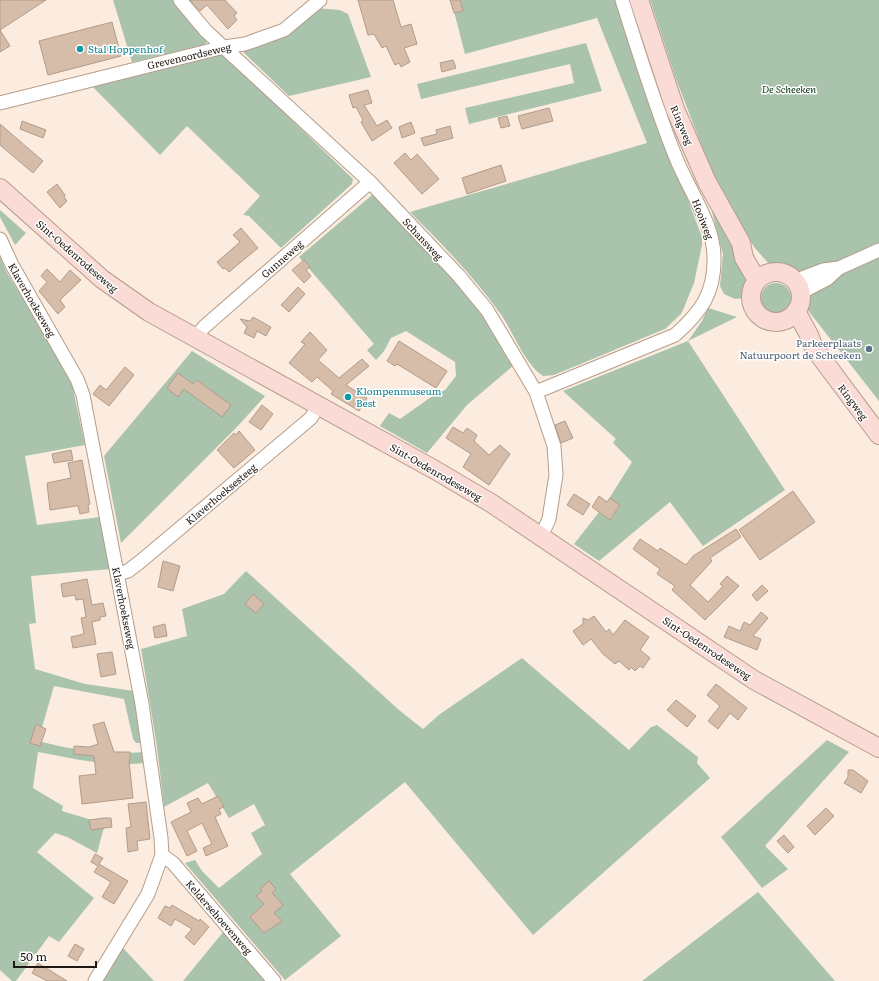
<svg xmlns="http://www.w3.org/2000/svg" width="879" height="981" font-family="Literata,serif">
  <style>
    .green { fill: #a9c3ad }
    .building { fill: #d6bda9; stroke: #b39b88 }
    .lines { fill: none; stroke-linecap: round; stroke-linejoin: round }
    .street-casing { stroke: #b49d8a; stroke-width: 15 }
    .secondary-casing { stroke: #b49d8a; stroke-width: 20 }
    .street { stroke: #fff; stroke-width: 13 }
    .secondary { stroke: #fbdbd6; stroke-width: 18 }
    .culture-dot { fill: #0f9aa8; stroke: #fff; stroke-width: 1.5 }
    .service-dot { fill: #5c6f8a; stroke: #fff; stroke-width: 1.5 }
    .labels { text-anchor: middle; stroke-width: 3; stroke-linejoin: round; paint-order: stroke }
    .culture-label { font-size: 10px; fill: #0d838f; stroke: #fff; text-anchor: start }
    .street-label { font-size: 10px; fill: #211811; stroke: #fff }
    .park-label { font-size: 10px; font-style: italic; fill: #083317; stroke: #fff }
    .service-label { font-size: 10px; fill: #4e5e75; stroke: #fff; text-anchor: end }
  </style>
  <rect width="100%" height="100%" fill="#fbecdf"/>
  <path class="green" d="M113 0H175L207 42 204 45 132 62Z
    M451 0H618L666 143 702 237V245L694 283 683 310 681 314 665 329 554 375 543 376C525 364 514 334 502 316 475 278 443 245 410 212L647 143 597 18 465 54Z
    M650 0H879V401L774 267 768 263 755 248 726 205 718 188 676 79Z
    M316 8 340 10 348 14 371 77 289 96 242 51 276 40Z
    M586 43 602 91 469 124 465 108 574 83 570 64 421 99 417 84Z
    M222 53 353 179 352 184 281 248 249 216 243 215 260 196 187 126 160 155 90 84Z
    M372 195C425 246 478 299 514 365L467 405 427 453 380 426 389 413 400 419 431 397 445 390 456 376 455 362 406 331 391 338 384 351 376 360 367 350 374 344 299 257Z
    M709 200 749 273V281L745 298 735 299 724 294 720 286 723 254Z
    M0 210 26 233 15 245 0 217Z
    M0 257 6 271 66 370 73 389 85 445 25 456 37 525 100 517 111 569 31 576 36 623 29 624 35 669 85 684 134 691 142 743H136L133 739 124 699 54 686 38 741C72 750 108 755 144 752L145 763C105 767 77 759 38 752L33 788 63 806 62 811 105 824 97 853 67 837 55 833 37 852 94 898 59 942 49 936 16 981H12L0 970Z
    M761 298a15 15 0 1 1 30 0a15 15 0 1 1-30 0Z
    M708 308 737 317 688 341 785 490 703 546 670 502 599 561 574 544 607 502 632 462 615 445 613 442 616 439 563 391 688 341 702 321Z
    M192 351 265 396 236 428 121 543 104 456Z
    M246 571 399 710 423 729 440 714 522 658 629 750 651 727 657 725 698 757 697 763 710 778 533 935 405 782 290 874 341 936 285 980 185 863 195 860 202 871 219 888 262 854 251 833 265 825 254 804 229 818 208 783 164 807 157 747 141 649 187 636 182 609 224 594Z
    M827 740 849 752 765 846 788 869 762 888 721 837Z
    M758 892 835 981H642Z
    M224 931 266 981H183Z
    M123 948 154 981H103Z"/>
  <path class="building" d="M0 0H46L0 30Z
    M190 0H225L237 13 234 16 237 20 228 29 207 5 200 11Z
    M358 0H393L401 27 411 24 417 44 404 48 410 62 401 67 399 63 395 65 386 46 382 48 374 34 368 35Z
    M450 0H460L463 11 454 13Z
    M112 22 121 56 48 75 39 41Z
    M0 30 10 46 0 52Z
    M453 60 456 68 442 72 440 63Z
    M368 90 372 103 364 105 377 126 387 120 392 128 372 141 361 122 363 120 356 107 353 108 349 95Z
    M549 108 553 121 522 129 518 116Z
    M507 116 510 126 501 128 498 118Z
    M22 121 46 130 43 138 20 129Z
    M411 122 415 133 402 138 399 127Z
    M0 124 43 161 33 173 0 145Z
    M450 126 453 138 424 146 421 138 437 134 436 130Z
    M405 153 411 160 417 154 439 179 422 194 394 163Z
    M501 165 506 181 467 194 462 178Z
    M57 184 65 195 64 197 67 201 60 208 47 192Z
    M241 228 258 248 229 272 225 268 223 269 217 262 240 242 233 235Z
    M304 260 310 267 306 270 311 276 304 283 292 270Z
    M47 269 60 282 70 270 81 280 60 300 65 307 58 314 39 291 47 282 41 276Z
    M298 287 305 294 289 312 281 305Z
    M253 317 271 327 266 336 257 331 254 338 244 333 247 327 240 319 250 321Z
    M310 332 327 350 318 360 339 378 362 359 369 366 346 385 367 398 359 411 331 394 333 391 317 377 312 382 289 363 305 344 301 342Z
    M399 341 447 371 436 388 397 364 395 366 387 361Z
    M125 367 134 375 109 406 93 394 100 385 106 390Z
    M178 373 193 384 197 380 231 405 222 417 184 389 178 397 167 388Z
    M262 405 273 414 261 430 249 422Z
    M565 421 573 438 561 443 555 425Z
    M453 427 463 433 467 428 477 435 474 441 489 455 500 445 510 454 489 485 463 467 471 454 446 438Z
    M239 431 255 450 234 468 217 450 234 433 236 435Z
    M71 450 73 460 54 463 52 454Z
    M82 460 90 504 88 505 89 512 80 514 78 506H76L50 510 47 483 71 478 68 463Z
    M793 491 815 522 760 560 739 530Z
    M574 494 590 504 583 515 567 505Z
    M599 496 607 502 610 498 620 505 610 520 592 507Z
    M736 529 741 537 710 558 712 561 690 585 708 602 723 586 720 584 727 576 739 586 705 620 672 590 675 586 657 574 660 569 633 549 640 539 658 551 660 548 686 565 693 556Z
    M163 561 180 566 173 591 158 587Z
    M87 579 92 605 103 603 106 616 100 617V620L92 622 96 644 73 648 71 637 84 634 81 618 86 617 83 599 76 600 75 595 63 597 61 584Z
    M762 585 768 591 757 601 752 595Z
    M253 594 264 604 256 613 245 604Z
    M761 612 768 618 753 636 761 639 757 650 724 637 729 626 740 631 744 622 750 625Z
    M594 616 606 632 609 629 613 635 625 620 649 637 640 650 650 658 643 668 640 666 635 671 631 667 629 670 619 661 615 664 603 654 591 639 583 645 573 631 583 624V618L588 620Z
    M165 624 167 636 155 638 153 627Z
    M112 652 116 674 101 677 97 654Z
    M716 684 747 708 738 720 730 713 718 729 708 721 720 706 707 695Z
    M676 700 696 716 687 727 667 710Z
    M104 722 114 752H130V761H129L133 798 82 804 79 776 96 774 94 756 74 754V746L89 747 98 744 93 725Z
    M36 724 46 729 40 746 30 743Z
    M848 770H853L868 781 861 793 844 783 848 777Z
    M218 796 224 807 219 809 221 814 215 817 228 846 206 856 203 848 212 844 202 823 187 831 197 851 187 856 171 822 191 812 187 803 198 798 202 804Z
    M146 802 150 839 137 841 138 850 128 852 126 828 131 827 128 804Z
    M826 808 834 816 815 835 807 826Z
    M104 818H111L112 827 91 830 89 820Z
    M784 835 794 847 788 853 777 841Z
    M95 854 103 858 99 864 128 881 114 904 102 897 111 882 94 872 98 866 91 862Z
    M269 881 276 889 272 893 283 905 274 913 282 921 264 933 250 917 264 904 256 896 262 891 260 889Z
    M172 905 199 921 200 919 209 927 194 945 185 937 192 929 175 919 171 926 158 918 165 906 170 908Z
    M75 944 84 949 77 961 68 956Z
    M38 963 67 981H47L32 973Z"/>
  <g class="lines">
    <defs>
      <path id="street" d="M180 0 206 31 370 182 459 276 487 310 536 392 554 446 556 475 549 519 541 537
        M0 103 224 47 245 44 284 30 320 0
        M0 239 12 265 77 379 83 395 142 704 161 838 162 855 148 894 95 981
        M794 281 823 270 839 268 879 250
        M800 293 827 279 839 268
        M195 338 204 327 370 182
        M536 392 675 335C701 312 715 293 714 257 714 224 688 189 676 158 655 106 639 53 622 0
        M118 574 128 571 141 561 311 418 318 406
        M162 855 173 863 274 981"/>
      <path id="secondary" d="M639 0 675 109 707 182 741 243 744 258 757 280
        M0 188 102 279 149 312 435 470 491 503 754 680 879 748
        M751 297a25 25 0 1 1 50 0a25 25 0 1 1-50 0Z
        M796 311 809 335 814 348 879 435"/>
    </defs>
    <use href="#street" class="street-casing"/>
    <use href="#secondary" class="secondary-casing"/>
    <use href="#street" class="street"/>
    <use href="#secondary" class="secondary"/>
  </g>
  <g class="culture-dot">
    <circle cx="80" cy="49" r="4"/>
    <circle cx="348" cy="397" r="4"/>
  </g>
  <circle class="service-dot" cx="869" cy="349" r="4"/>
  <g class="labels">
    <g class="culture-label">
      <text x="88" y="53">Stal Hoppenhof</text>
      <text x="356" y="395">Klompenmuseum<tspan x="356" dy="12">Best</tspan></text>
    </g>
    <g class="street-label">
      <text transform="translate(189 56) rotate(-13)" y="4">Grevenoordseweg</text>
      <text transform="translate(682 125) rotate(67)" y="4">Ringweg</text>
      <text transform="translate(703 219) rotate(69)" y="4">Hooiweg</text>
      <text transform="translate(423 239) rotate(47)" y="4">Schansweg</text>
      <text transform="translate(77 256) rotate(41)" y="4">Sint-Oedenrodeseweg</text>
      <text transform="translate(282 259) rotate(-41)" y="4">Gunneweg</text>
      <text transform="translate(32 300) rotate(60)" y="4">Klaverhoekseweg</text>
      <text transform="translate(853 402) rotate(53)" y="4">Ringweg</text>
      <text transform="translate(436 472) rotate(30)" y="4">Sint-Oedenrodeseweg</text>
      <text transform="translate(221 494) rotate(-40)" y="4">Klaverhoeksesteeg</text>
      <text transform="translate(124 608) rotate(79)" y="4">Klaverhoekseweg</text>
      <text transform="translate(707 648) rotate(34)" y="4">Sint-Oedenrodeseweg</text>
      <text transform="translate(219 917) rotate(49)" y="4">Keldersehoevenweg</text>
    </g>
    <g class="park-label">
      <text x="789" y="93">De Scheeken</text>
    </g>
    <g class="service-label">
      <text x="861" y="347">Parkeerplaats<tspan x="861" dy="12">Natuurpoort de Scheeken</tspan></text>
    </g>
  </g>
  <path d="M14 961v6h82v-6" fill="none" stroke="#211811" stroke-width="2"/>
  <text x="20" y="961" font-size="12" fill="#211811" stroke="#ffffff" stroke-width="3" paint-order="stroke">50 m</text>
</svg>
